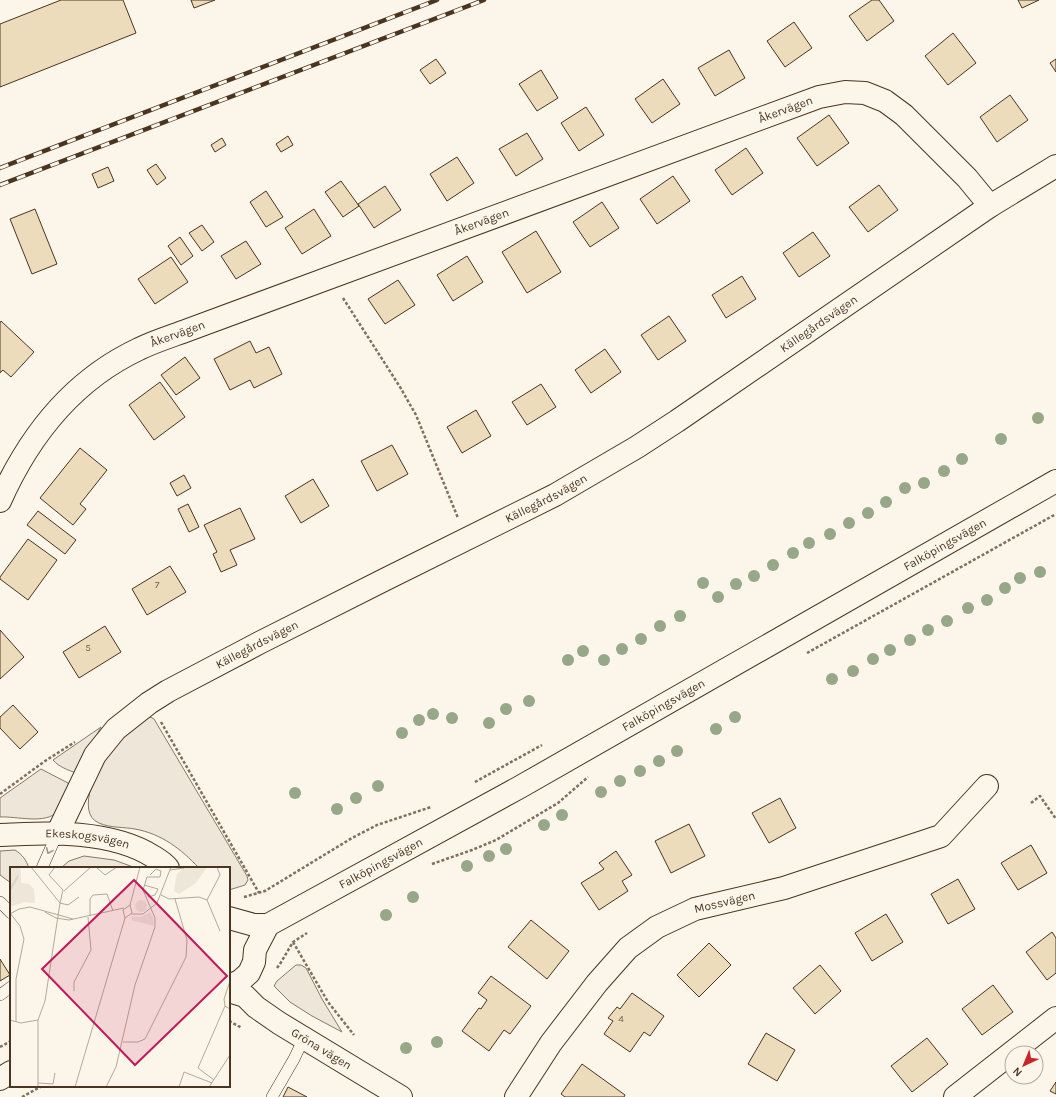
<svg xmlns="http://www.w3.org/2000/svg" width="1056" height="1097" font-family="Karla,sans-serif">
  <style>
    .green { fill: #ede6d9; stroke: #887966 }
    .building { fill: #ecdcbc; stroke: #4a3520 }
    .lines { fill: none; stroke-linecap: round; stroke-linejoin: round }
    .service-casing { stroke: #4a3520; stroke-width: 12 }
    .minor-casing { stroke: #4a3520; stroke-width: 24 }
    .tertiary-casing { stroke: #4a3520; stroke-width: 24 }
    .primary-casing { stroke: #4a3520; stroke-width: 24 }
    .path { stroke: #7f6f5c; stroke-width: 2.5; stroke-dasharray: 3 2; stroke-linecap: butt }
    .service { stroke: #fbf6e9; stroke-width: 11 }
    .minor { stroke: #fbf6e9; stroke-width: 22 }
    .tertiary { stroke: #fbf6e9; stroke-width: 22 }
    .primary { stroke: #fbf6e9; stroke-width: 22 }
    .rail-casing { stroke: #4a3520; stroke-width: 4.5 }
    .rail { stroke: #fbf6e9; stroke-width: 3; stroke-dasharray: 9; stroke-linecap: butt }
    .tree { fill: #96a887 }
    .oneway { stroke: #a29684 }
    .labels { text-anchor: middle; stroke-width: 3; stroke-linejoin: round; paint-order: stroke }
    .number-label { font-size: 10px; fill: #725f47 }
    .street-label { font-size: 12px; fill: #4a3520; stroke: #fbf6e9 }
    .inset-river { fill: none; stroke: #dcd4c6; stroke-width: 2 }
    .inset-road { fill: none; stroke: #b4a999; stroke-width: 1 }
    .view { fill: #c2185b; fill-opacity: 0.15; stroke: #c2185b; stroke-width: 2 }
    .inset-edge { fill: none; stroke: #4a3520; stroke-width: 2 }
  </style>
  <rect width="100%" height="100%" fill="#fbf6e9"/>
  <path class="green" d="M147 715 154 719 247 876 248 880 245 885 229 890V868H199C181 849 162 834 135 829 124 827 110 828 99 823 74 813 99 762 111 748 121 736 136 726 147 715Z
    M101 727 76 773C68 770 59 767 53 760Z
    M41 769 68 783 69 787C66 794 63 805 58 811 46 825 17 816 0 817V798Z
    M15 850C23 855 26 860 29 868H11V883L0 875V851Z
    M84 856 114 860 136 868H61L69 861Z
    M296 965H301L306 968 322 999 342 1032 312 1016 290 1002 274 986 277 981Z"/>
  <path class="building" d="M61 0H123L136 33 0 87V24Z
    M191 0H215L194 8Z
    M872 0H879L894 21 867 41 849 16Z
    M1018 0H1039L1022 8Z
    M794 22 812 48 785 67 767 41Z
    M953 33 976 63 948 85 925 56Z
    M729 50 745 78 715 96 698 68Z
    M436 59 446 73 430 84 420 70Z
    M1056 59V72L1050 63Z
    M541 70 558 98 537 111 519 84Z
    M663 79 680 104 652 123 635 99Z
    M1010 95 1028 120 997 142 980 117Z
    M586 107 604 135 579 151 561 123Z
    M829 115 849 143 817 166 797 138Z
    M527 133 543 159 516 176 499 149Z
    M288 136 293 145 281 152 276 144Z
    M222 138 226 145 215 152 211 145Z
    M746 148 763 173 732 195 715 170Z
    M457 157 474 183 447 201 430 174Z
    M156 164 166 178 157 185 147 170Z
    M108 167 114 181 98 188 92 174Z
    M673 176 690 201 657 224 640 199Z
    M341 181 359 206 343 217 325 192Z
    M879 185 898 210 868 232 849 207Z
    M385 186 401 210 374 228 358 204Z
    M266 191 283 217 266 227 250 202Z
    M602 202 619 228 590 247 573 222Z
    M35 209 57 264 32 274 10 219Z
    M314 209 331 236 302 254 285 228Z
    M202 225 214 242 202 251 189 233Z
    M536 231 561 272 527 293 502 252Z
    M813 232 830 256 799 277 783 253Z
    M180 237 193 256 181 265 168 246Z
    M246 241 261 264 236 279 221 256Z
    M467 256 483 282 453 301 437 275Z
    M171 257 188 282 155 304 138 279Z
    M742 276 756 299 726 318 712 295Z
    M398 280 415 305 385 324 368 299Z
    M669 316 686 341 658 360 641 335Z
    M1 321 34 352 11 377 3 370 0 373V323Z
    M250 341 256 353 269 347 282 374 254 388 250 380 230 390 214 359Z
    M605 349 621 372 591 393 575 370Z
    M185 357 200 378 176 395 161 375Z
    M160 382 185 417 154 440 129 405Z
    M541 384 556 407 527 425 512 402Z
    M476 410 491 436 462 453 447 427Z
    M392 445 408 474 377 491 361 461Z
    M80 448 107 470 80 504 86 509 73 525 40 498Z
    M184 475 191 488 177 496 170 483Z
    M313 479 329 506 301 523 285 496Z
    M188 504 199 527 189 532 178 509Z
    M240 508 255 539 230 550 237 565 221 572 213 554 217 552 204 525Z
    M38 511 76 540 65 554 27 525Z
    M28 539 57 560 28 600 0 579V577Z
    M170 566 186 592 147 615 132 589Z
    M105 626 121 652 79 678 63 652Z
    M0 630 24 657 0 679Z
    M13 705 38 732 20 749 0 728V717Z
    M780 798 796 828 769 843 752 813Z
    M689 824 705 856 671 873 655 841Z
    M1031 845 1047 873 1018 890 1001 863Z
    M616 851 632 875 622 881 628 891 599 910 581 883 604 869 599 863Z
    M958 879 975 909 948 924 931 894Z
    M886 914 903 942 872 961 855 933Z
    M531 920 569 951 547 979 508 947Z
    M1052 932 1056 938V973L1047 980 1026 952Z
    M709 943 731 965 699 997 677 975Z
    M0 959 10 975 0 981Z
    M820 965 841 991 815 1014 793 988Z
    M491 976 531 1006 510 1034 504 1030 489 1051 462 1031 479 1008 481 1009 487 1000 478 993Z
    M993 985 1013 1012 982 1035 962 1009Z
    M632 993 664 1016 650 1036 644 1032 630 1052 604 1034 613 1021 608 1018 617 1007 620 1009Z
    M766 1033 795 1050 777 1081 748 1064Z
    M927 1038 948 1064 912 1092 891 1066Z
    M582 1064 625 1095 624 1097H565L561 1094Z
    M1056 1082V1094L1050 1091Z
    M288 1087 307 1097H283Z"/>
  <g class="lines">
    <defs>
      <path id="service" d="M42 868 57 834
        M0 902 11 913
        M0 995 11 987
        M272 1097 294 1059 304 1038"/>
      <g id="minor">
        <path id="s1" d="M0 501C29 436 73 380 139 349 155 341 172 336 188 330L819 97 845 92 865 93 885 101 904 115 967 178 990 206"/>
        <path id="s2" d="M57 834 95 755 116 729 149 703 168 691 261 642 386 579 555 495 637 447 677 421 990 206 1056 166"/>
        <path id="s3" d="M229 991 245 996 256 1007 279 1023 401 1097"/>
        <path id="s4" d="M516 1097 551 1043 597 983 628 948 657 927 695 909 784 888 941 836 987 786"/>
        <path d="M955 1097 1056 1018"/>
      </g>
      <g id="tertiary">
        <path id="s5" d="M0 835C48 832 112 830 154 857 159 860 164 863 168 868"/>
      </g>
      <g id="primary">
        <path d="M229 918 254 925H268"/>
        <path id="s6" d="M229 986 240 981 249 973 254 962 255 950 268 925 520 787 1056 481"/>
        <path d="M0 1079 11 1072"/>
      </g>
    </defs>
    <use href="#service" class="service-casing"/>
    <use href="#minor" class="minor-casing"/>
    <use href="#tertiary" class="tertiary-casing"/>
    <use href="#primary" class="primary-casing"/>
    <path class="path" d="M343 298 400 387 416 415 458 518
      M807 653 1056 514
      M161 722 259 893
      M475 782 542 745
      M0 794 45 761 75 742
      M1031 803 1040 796 1056 819
      M432 864 472 850 496 840 558 803 588 777
      M244 897 265 891 352 838 377 825 431 807
      M293 942 328 1002 354 1035
      M277 968 280 964 293 942 307 933
      M229 1021 242 1028
      M0 1047 11 1041
      M22 1097 42 1086"/>
    <use href="#service" class="service"/>
    <use href="#minor" class="minor"/>
    <use href="#tertiary" class="tertiary"/>
    <use href="#primary" class="primary"/>
    <defs>
      <path id="rail" d="M0 168 437 0
        M0 185 484 0"/>
    </defs>
    <use href="#rail" class="rail-casing"/>
    <use href="#rail" class="rail"/>
  </g>
  <g class="tree">
    <circle cx="1038" cy="418" r="6"/>
    <circle cx="1001" cy="439" r="6"/>
    <circle cx="962" cy="459" r="6"/>
    <circle cx="944" cy="471" r="6"/>
    <circle cx="924" cy="483" r="6"/>
    <circle cx="905" cy="488" r="6"/>
    <circle cx="886" cy="502" r="6"/>
    <circle cx="868" cy="513" r="6"/>
    <circle cx="849" cy="523" r="6"/>
    <circle cx="830" cy="534" r="6"/>
    <circle cx="809" cy="543" r="6"/>
    <circle cx="793" cy="553" r="6"/>
    <circle cx="773" cy="565" r="6"/>
    <circle cx="1040" cy="572" r="6"/>
    <circle cx="754" cy="576" r="6"/>
    <circle cx="1020" cy="578" r="6"/>
    <circle cx="703" cy="583" r="6"/>
    <circle cx="736" cy="584" r="6"/>
    <circle cx="1005" cy="588" r="6"/>
    <circle cx="718" cy="597" r="6"/>
    <circle cx="987" cy="600" r="6"/>
    <circle cx="968" cy="608" r="6"/>
    <circle cx="680" cy="616" r="6"/>
    <circle cx="947" cy="621" r="6"/>
    <circle cx="660" cy="626" r="6"/>
    <circle cx="928" cy="630" r="6"/>
    <circle cx="641" cy="639" r="6"/>
    <circle cx="910" cy="640" r="6"/>
    <circle cx="622" cy="649" r="6"/>
    <circle cx="890" cy="650" r="6"/>
    <circle cx="583" cy="651" r="6"/>
    <circle cx="873" cy="659" r="6"/>
    <circle cx="568" cy="660" r="6"/>
    <circle cx="604" cy="660" r="6"/>
    <circle cx="853" cy="671" r="6"/>
    <circle cx="832" cy="679" r="6"/>
    <circle cx="529" cy="701" r="6"/>
    <circle cx="506" cy="709" r="6"/>
    <circle cx="433" cy="714" r="6"/>
    <circle cx="735" cy="717" r="6"/>
    <circle cx="452" cy="718" r="6"/>
    <circle cx="419" cy="720" r="6"/>
    <circle cx="489" cy="723" r="6"/>
    <circle cx="716" cy="729" r="6"/>
    <circle cx="402" cy="733" r="6"/>
    <circle cx="677" cy="751" r="6"/>
    <circle cx="659" cy="761" r="6"/>
    <circle cx="640" cy="771" r="6"/>
    <circle cx="620" cy="781" r="6"/>
    <circle cx="378" cy="786" r="6"/>
    <circle cx="601" cy="792" r="6"/>
    <circle cx="295" cy="793" r="6"/>
    <circle cx="356" cy="798" r="6"/>
    <circle cx="337" cy="809" r="6"/>
    <circle cx="562" cy="815" r="6"/>
    <circle cx="544" cy="825" r="6"/>
    <circle cx="506" cy="849" r="6"/>
    <circle cx="489" cy="856" r="6"/>
    <circle cx="467" cy="866" r="6"/>
    <circle cx="413" cy="897" r="6"/>
    <circle cx="386" cy="915" r="6"/>
    <circle cx="437" cy="1042" r="6"/>
    <circle cx="406" cy="1048" r="6"/>
  </g>
  <defs><path id="oneway-chevron" d="M-2-3.5L2.5 0L-2 3.5" fill="none" stroke-width="1.6" stroke-linecap="round" stroke-linejoin="round"/></defs>
  <use class="oneway" href="#oneway-chevron" transform="translate(49 851) rotate(114)"/>
  <g class="labels">
    <g class="number-label">
      <text x="157" y="588">7</text>
      <text x="88" y="651">5</text>
      <text x="621" y="1022">4</text>
    </g>
    <g class="street-label">
      <text dy="4" stroke="none"><textPath href="#s1" startOffset="900">Åkervägen</textPath></text>
      <text dy="4" stroke="none"><textPath href="#s1" startOffset="576">Åkervägen</textPath></text>
      <text dy="4" stroke="none"><textPath href="#s2" startOffset="934">Källegårdsvägen</textPath></text>
      <text dy="4" stroke="none"><textPath href="#s1" startOffset="252">Åkervägen</textPath></text>
      <text dy="4" stroke="none"><textPath href="#s2" startOffset="610">Källegårdsvägen</textPath></text>
      <text dy="4" stroke="none"><textPath href="#s6" startOffset="853">Falköpingsvägen</textPath></text>
      <text dy="4" stroke="none"><textPath href="#s2" startOffset="286">Källegårdsvägen</textPath></text>
      <text dy="4" stroke="none"><textPath href="#s6" startOffset="529">Falköpingsvägen</textPath></text>
      <text dy="4" stroke="none"><textPath href="#s5" startOffset="88">Ekeskogsvägen</textPath></text>
      <text dy="4" stroke="none"><textPath href="#s6" startOffset="205">Falköpingsvägen</textPath></text>
      <text dy="4" stroke="none"><textPath href="#s4" startOffset="295">Mossvägen</textPath></text>
      <text dy="4" stroke="none"><textPath href="#s3" startOffset="110">Gröna vägen</textPath></text>
    </g>
  </g>
  <g transform="translate(10 867)">
    <rect width="220" height="220" fill="#fbf6e9"/>
    <path d="M0 0H9L11 3V16L19 17 24 22 25 36 14 35 0 40ZM175 0H197L186 16 169 27 164 24 165 16 167 7ZM125 39a6 6 0 1 1 12 0a6 6 0 1 1-12 0ZM140 45 143 50 144 59 121 53 122 49 131 50Z" fill="#ede6d9"/>
    <path class="inset-river" d="M0 23 8 9"/>
    <path class="inset-road" d="M21 0 50 36 35 134 28 153V220M45 0 39 8 53 23 50 36 58 38 69 30M86 0 95 8 107 0M160 3 174 1M134 18 148 22 145 28 138 30M54 24 81 0M151 28 159 32 189 30 197 33 210 64M197 33 210 8 207 0M120 38 130 0M35 45 46 51 59 53 114 41M0 46 10 59 14 72 6 112V155M0 47 9 42 20 40 63 52M121 47H133L147 36 161 0M80 49V32L83 28 97 27 103 44M115 51 113 43 120 38M115 51 122 46 120 38M64 124V115L81 83 78 50M215 139 214 132 220 114M0 153 11 156 28 153M113 175H128L135 172 176 90 177 73 165 32M204 213 188 201 215 139 220 142M28 216 43 217 45 206M65 220 115 51M96 220 106 200 125 118 145 60V51L133 23 137 10H150L151 4 146 2 140 8M169 220 174 205 202 216M199 220 220 188"/>
    <path class="view" d="M124 13 217 109 125 198 32 102Z"/>
    <rect width="220" height="220" class="inset-edge"/>
  </g>
  <g transform="translate(1024 1065) rotate(224)"><circle r="19" fill="#fbf6e9" stroke="#b4a999"/>
  <path d="M0-3L7 15L0 10L-7 15Z" fill="#c62828"/>
  <text y="-6" font-size="11" font-weight="bold" text-anchor="middle" fill="#4a3520">N</text>
  </g>
</svg>
